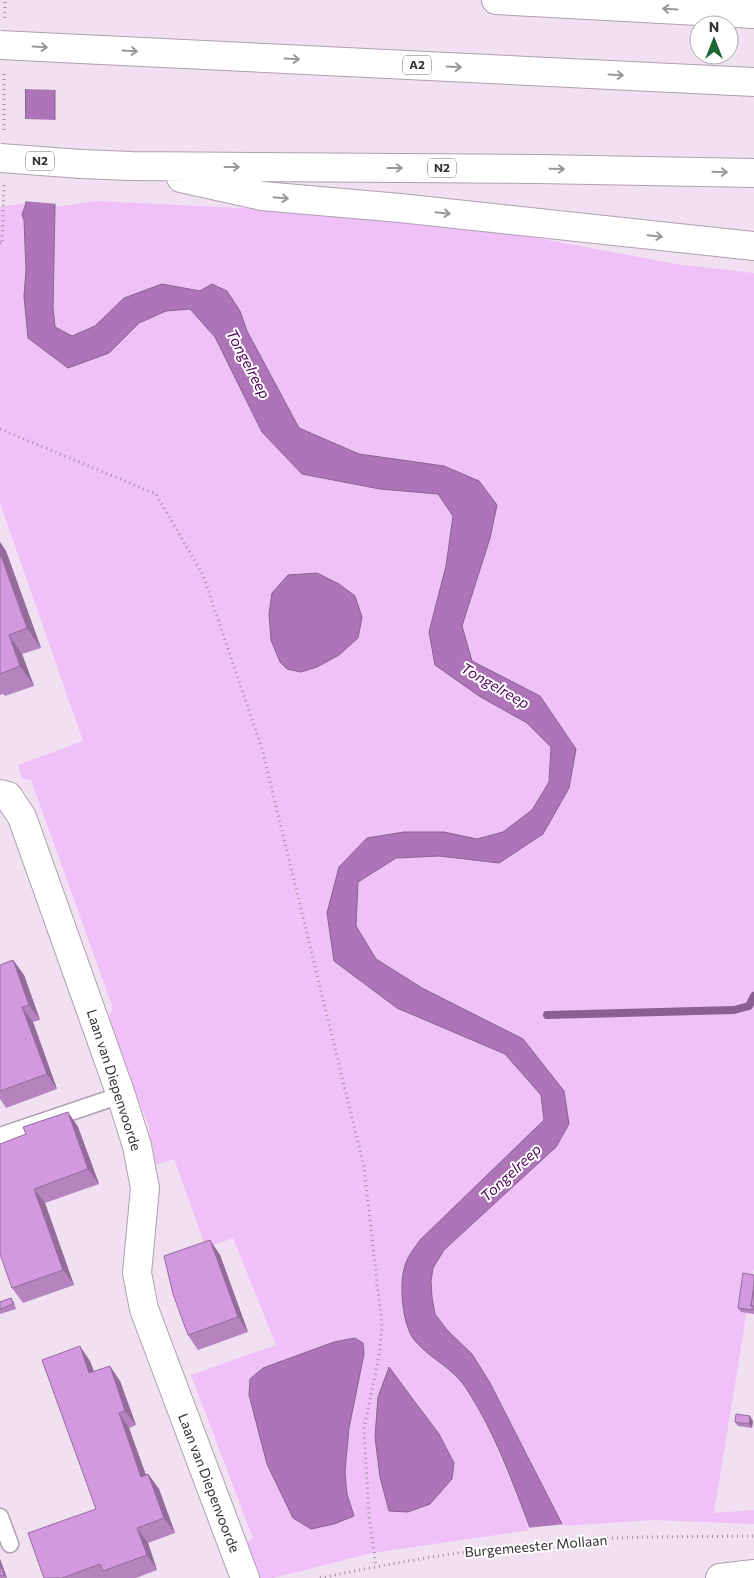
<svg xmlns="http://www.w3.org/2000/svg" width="754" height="1578" font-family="Commissioner,sans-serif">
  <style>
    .green { fill: #f0c0f8; fill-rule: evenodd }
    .water { fill: #ad75b7; stroke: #896091 }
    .pier { fill: #f0e0f2 }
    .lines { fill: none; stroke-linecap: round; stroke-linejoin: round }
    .stream { stroke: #896091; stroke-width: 8 }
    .service-casing { stroke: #ae9fb1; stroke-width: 19 }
    .minor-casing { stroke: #ae9fb1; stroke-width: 30 }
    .secondary-casing { stroke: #ae9fb1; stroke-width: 30 }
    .trunk-casing { stroke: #ae9fb1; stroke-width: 30 }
    .motorway-casing { stroke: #ae9fb1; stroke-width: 30 }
    .path { stroke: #9c919e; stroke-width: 3; stroke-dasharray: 1 4; stroke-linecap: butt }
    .service { stroke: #fff; stroke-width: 16 }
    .minor { stroke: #fff; stroke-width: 28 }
    .secondary { stroke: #fff; stroke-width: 28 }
    .trunk { stroke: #fff; stroke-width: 28 }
    .motorway { stroke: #fff; stroke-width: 28 }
    .trunk-bridge-casing { stroke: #ae9fb1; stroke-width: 30; stroke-linecap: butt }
    .motorway-bridge-casing { stroke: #ae9fb1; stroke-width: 30; stroke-linecap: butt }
    .trunk-bridge { stroke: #fff; stroke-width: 28 }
    .motorway-bridge { stroke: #fff; stroke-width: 28 }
    .wall { fill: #b584bf }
    .shaded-wall { fill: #946b9b }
    .building { fill: #d399de; stroke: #946b9b }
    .oneway { stroke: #9a989b }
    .labels { text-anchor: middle; stroke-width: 4; stroke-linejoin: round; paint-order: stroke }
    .shield { fill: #fff; stroke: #726e73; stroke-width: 1 }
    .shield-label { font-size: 12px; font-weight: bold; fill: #363037 }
    .street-label { font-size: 14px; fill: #363037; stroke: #fff }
    .water-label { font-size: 15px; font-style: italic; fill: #50055c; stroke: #fff }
  </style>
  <rect width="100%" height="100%" fill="#f0e0f2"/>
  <path class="green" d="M96 201 262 209 499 231 676 264 754 273V1267L714 1513 754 1510V1524L653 1520 563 1526 472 1354 447 1330 435 1314 432 1297 431 1281 433 1268 444 1250 556 1147 569 1124 523 1039 422 988 376 959 356 926 358 882 395 858 439 856 499 863 569 788 540 696 472 661 462 626 490 538 444 466 359 454 299 428 247 331 240 311 227 291 213 284 200 291 162 284 124 298 95 326 72 336 55 327 53 308 55 207Z
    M26 203 22 215 24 220 26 270 24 296 28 338 109 353 139 323 166 311 191 309 215 337 262 432 302 474 380 489 438 494 453 516 446 566 429 632 479 696 527 723 552 747 549 782 532 810 503 832 477 839 444 832H404L327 913 397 1008 505 1054 541 1095 544 1120 420 1240 403 1270V1312L417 1344 458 1378 466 1387 487 1425 531 1530 372 1553 273 1578H255L244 1545 253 1538 191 1375 276 1345 233 1238 206 1248 174 1159 156 1165 148 1124 107 1020 113 1008 31 780 22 778 18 765 83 741 0 503V207ZM364 1354 349 1428 345 1472 347 1494 354 1516 263 1368ZM388 1367 414 1398 439 1434 454 1463 375 1437 378 1397Z"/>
  <path class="water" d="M25 0H55V207L53 308 55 327 72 336 95 326 124 298 162 284 200 291 212 284 227 291 240 311 247 331 299 428 359 454 444 466 479 481 497 505 490 538 462 626 472 661 540 696 576 749 569 788 543 834 499 863 439 856 396 858 358 882 356 926 376 959 422 988 523 1039 564 1091 569 1124 556 1147 444 1250 433 1268 431 1281 432 1297 435 1314 447 1330 472 1354 490 1383 563 1526 531 1530C512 1482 495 1432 466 1388 454 1369 431 1359 416 1342 403 1329 399 1288 404 1269 406 1258 414 1249 420 1240L544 1120 541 1095 505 1054 397 1008 334 961 327 913 339 867 367 838 404 832H444L477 839 503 832 532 810 549 782 551 747 527 723 479 696 435 665 429 632 446 566 453 516 438 494 380 489 302 474 262 432 215 337 190 309 166 311 139 323 109 353 68 368 28 338 24 296 26 270 24 220 22 215 26 203Z
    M317 573 339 584 355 596 362 617 358 638 339 655 317 667 301 672 287 669 280 662 271 640 269 614 272 593 288 575Z
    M355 1338 363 1343 364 1354 349 1428 345 1472 347 1494 354 1516 334 1524 311 1529 293 1518 267 1464 249 1395 250 1379 263 1368 334 1342Z
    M389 1367 439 1434 454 1463 452 1479 430 1504 408 1512 389 1511 380 1477 375 1437 378 1397Z"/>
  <path class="pier" d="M22 0H58V90L23 89Z
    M23 119 58 120V204L23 201Z
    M565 1524 596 1577V1578H557L527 1528Z"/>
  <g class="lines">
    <path class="stream" d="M547 1015 734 1010 749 1006 754 996"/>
    <defs>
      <path id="service" d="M0 1136 121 1095
        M0 1517 10 1544"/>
      <path id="minor" d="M0 794 8 796 22 817 121 1095 137 1146 145 1188 137 1273 144 1309 245 1578"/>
      <path id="secondary" d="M720 1578 754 1574"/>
      <path id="trunk" d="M81 164 131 166 537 169 754 173
        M181 178 262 196 400 208 754 246"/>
      <path id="motorway" d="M496 0 754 14
        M81 49 754 82"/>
    </defs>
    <use href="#service" class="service-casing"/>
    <use href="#minor" class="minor-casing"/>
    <use href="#secondary" class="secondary-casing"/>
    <use href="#trunk" class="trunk-casing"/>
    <use href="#motorway" class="motorway-casing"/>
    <path class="path" d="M5 18V0
      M4 130V72
      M0 243 2 244 4 184
      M0 429 156 494 203 575 262 749 364 1167 382 1326 379 1356 364 1428 369 1516 376 1566
      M320 1578C410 1559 502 1544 594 1539 647 1536 701 1537 754 1536"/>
    <use href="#service" class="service"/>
    <use href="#minor" class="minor"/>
    <use href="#secondary" class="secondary"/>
    <use href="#trunk" class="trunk"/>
    <use href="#motorway" class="motorway"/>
    <defs>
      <path id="trunk-bridge" d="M0 158 81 164"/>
      <path id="motorway-bridge" d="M0 45 81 49"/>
    </defs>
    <use href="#trunk-bridge" class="trunk-bridge-casing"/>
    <use href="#motorway-bridge" class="motorway-bridge-casing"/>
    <use href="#trunk-bridge" class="trunk-bridge"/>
    <use href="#motorway-bridge" class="motorway-bridge"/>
  </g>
  <path class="wall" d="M0 542 6 551 41 648 22 654 34 686 5 696 3 694 0 695Z
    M13 960 24 975 40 1020 33 1022 57 1089 6 1108 0 1099V965Z
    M68 1112 78 1127 99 1184 45 1203 74 1285 23 1303 12 1288 26 1134Z
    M210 1240 220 1255 248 1332 198 1350 188 1335Z
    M754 1275V1314L741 1312 738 1308Z
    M11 1298 14 1302 16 1309 0 1314V1302Z
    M90 1361 94 1372 120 1381 136 1425 129 1428 146 1475 148 1474 159 1489 175 1533 148 1543 157 1570 136 1578H44L96 1509Z
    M753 1421 752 1428 738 1426 735 1422Z
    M0 1559 7 1578H0Z"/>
  <path class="shaded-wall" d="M0 542 6 551 41 648 27 628 0 553Z
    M9 635 22 654 34 686 20 666Z
    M13 960 24 975 40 1020 29 1005Z
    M22 1007 33 1022 57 1089 47 1074Z
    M68 1112 78 1127 99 1184 88 1169Z
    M34 1189 45 1203 74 1285 63 1270Z
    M210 1240 220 1255 248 1332 238 1317Z
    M80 1346 90 1361 100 1388 89 1373Z
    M110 1366 120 1381 136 1425 125 1411Z
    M119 1413 129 1428 152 1492 141 1477Z
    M750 1416 753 1421 752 1428 749 1424Z
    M148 1474 159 1489 175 1533 164 1518Z
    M137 1528 148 1543 157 1570 147 1555Z
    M0 1559 7 1578 4 1575 0 1563Z"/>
  <path class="building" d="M0 553 27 628 9 635 20 666 0 674Z
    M13 960 29 1005 22 1007 47 1074 0 1091V965Z
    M68 1112 88 1169 34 1189 63 1270 12 1288 0 1254V1144L26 1134 23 1127Z
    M210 1240 238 1317 188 1335 173 1294 164 1256Z
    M743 1273 754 1275V1286L751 1306 754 1310 738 1308Z
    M754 1286V1306H751Z
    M11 1298 13 1304 0 1309V1302Z
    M80 1346 89 1373 110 1366 125 1411 119 1413 141 1477 148 1474 164 1518 137 1528 147 1555 103 1571 100 1564 62 1578H44L28 1533 96 1509 42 1360Z
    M736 1414 750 1416 749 1424 735 1422Z
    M0 1563 4 1575 0 1576Z"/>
  <defs><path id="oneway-shaft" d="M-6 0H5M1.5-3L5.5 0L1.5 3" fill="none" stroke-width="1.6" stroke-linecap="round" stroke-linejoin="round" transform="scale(1.25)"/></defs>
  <g class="oneway">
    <use href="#oneway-shaft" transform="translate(670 9) rotate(-177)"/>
    <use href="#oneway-shaft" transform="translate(40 47) rotate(3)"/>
    <use href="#oneway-shaft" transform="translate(130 51) rotate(3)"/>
    <use href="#oneway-shaft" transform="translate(292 59) rotate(3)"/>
    <use href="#oneway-shaft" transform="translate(454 67) rotate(3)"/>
    <use href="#oneway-shaft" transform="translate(616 75) rotate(3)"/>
    <use href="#oneway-shaft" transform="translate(232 167)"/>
    <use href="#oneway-shaft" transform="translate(395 168)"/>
    <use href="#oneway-shaft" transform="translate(557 169) rotate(1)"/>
    <use href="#oneway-shaft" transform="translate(720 172) rotate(2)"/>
    <use href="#oneway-shaft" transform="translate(281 198) rotate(5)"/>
    <use href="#oneway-shaft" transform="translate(443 213) rotate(6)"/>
    <use href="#oneway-shaft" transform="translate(655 236) rotate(6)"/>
  </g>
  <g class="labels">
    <g class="shield">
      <rect x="403" y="55.5" width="28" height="19" rx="4"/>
      <rect x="26" y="151.5" width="28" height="19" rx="4"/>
      <rect x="428" y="158.5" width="28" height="19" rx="4"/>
    </g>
    <g class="shield-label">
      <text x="417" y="69">A2</text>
      <text x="40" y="165">N2</text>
      <text x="442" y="172">N2</text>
    </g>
    <g class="street-label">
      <text transform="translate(114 1080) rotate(72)" y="5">Laan van Diepenvoorde</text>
      <text transform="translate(209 1483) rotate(69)" y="5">Laan van Diepenvoorde</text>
      <text transform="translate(536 1546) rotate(-5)" y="5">Burgemeester Mollaan</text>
    </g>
    <g class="water-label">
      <text transform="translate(248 364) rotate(62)" y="5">Tongelreep</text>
      <text transform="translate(495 686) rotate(30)" y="5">Tongelreep</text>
      <text transform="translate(511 1173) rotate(-43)" y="5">Tongelreep</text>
    </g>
  </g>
  <g transform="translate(714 40)"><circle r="24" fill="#ffffff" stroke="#afacaf"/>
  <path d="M0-4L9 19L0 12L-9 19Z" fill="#1e6836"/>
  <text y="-8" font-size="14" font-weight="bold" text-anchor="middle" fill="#363037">N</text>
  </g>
</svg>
